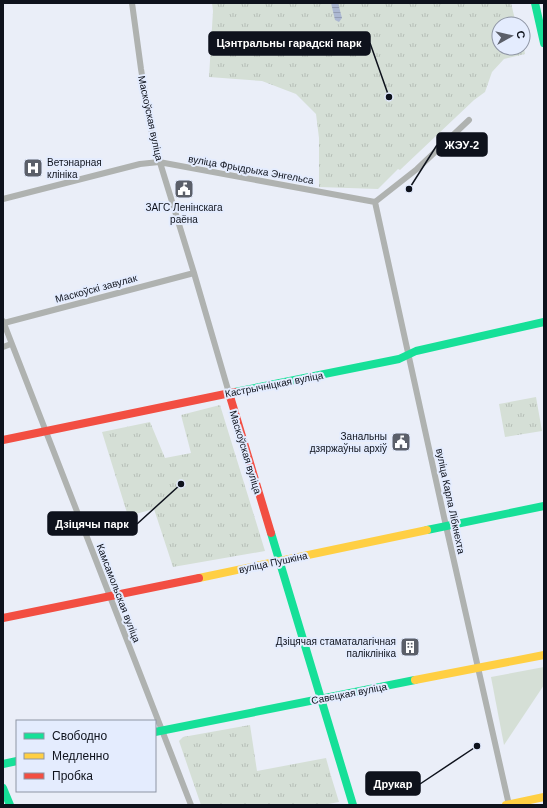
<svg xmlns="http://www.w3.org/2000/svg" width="547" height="808" font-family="Helvetica,sans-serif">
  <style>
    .grass { fill: #d5dfd6 }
    .park { fill: url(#park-tufts) }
    .water { fill: url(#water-rules) }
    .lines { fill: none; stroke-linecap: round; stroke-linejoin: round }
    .street { stroke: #afb2b0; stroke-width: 6 }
    .fast { stroke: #16e098; stroke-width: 8 }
    .slow { stroke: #ffcf43; stroke-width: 8 }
    .jam { stroke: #f24e42; stroke-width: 8 }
    .labels { text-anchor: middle; stroke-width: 4; stroke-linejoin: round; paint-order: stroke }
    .street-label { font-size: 10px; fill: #0e121c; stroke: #e4ecfe }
    .poi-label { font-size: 10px; fill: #0e121c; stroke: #e4ecfe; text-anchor: end }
    .leader { fill: none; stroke: #0e121c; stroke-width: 1.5 }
    .callout-dot { fill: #0e121c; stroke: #e4ecfe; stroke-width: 1.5 }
    .callout { fill: #0e121c; stroke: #0e121c; stroke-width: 1.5 }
    .callout-label { font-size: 11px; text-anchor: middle; font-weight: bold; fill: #fff }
  </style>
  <defs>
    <pattern id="park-tufts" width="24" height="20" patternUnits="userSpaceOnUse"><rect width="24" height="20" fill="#d5dfd6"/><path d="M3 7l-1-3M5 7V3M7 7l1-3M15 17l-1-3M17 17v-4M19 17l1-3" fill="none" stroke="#b6beb7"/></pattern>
    <pattern id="water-rules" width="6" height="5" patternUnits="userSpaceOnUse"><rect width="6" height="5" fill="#acb8d2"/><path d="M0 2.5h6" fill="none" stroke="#939db4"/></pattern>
  </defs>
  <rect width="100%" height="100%" fill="#eaeef8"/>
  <path class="grass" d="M544 667V685L504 745 491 677Z"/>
  <path class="park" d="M212 3H511L516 24H499V48H524L525 54 504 59 492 72 485 92 474 100 400 170 398 169 378 189 319 187V138L316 114 296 94 262 81 209 77 213 11Z
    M536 397 542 431 505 437 499 404Z
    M220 405 265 551 173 567 154 509 128 516 102 432 150 422 165 458 191 453 181 415Z
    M250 725 257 771 326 758 331 776 339 802 323 805H201L179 741 183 737Z"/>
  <path class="water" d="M331 3H338L342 18 339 22 335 20Z"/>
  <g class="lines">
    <path class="street" d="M132 3 141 69 149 118 154 143 194 273 229 393
      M3 199 140 164 159 162 375 202 417 169 469 120
      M375 202 444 517 509 805
      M3 321 191 805
      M4 323 194 273
      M3 347 11 344"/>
    <path class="fast" d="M535 3 544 43
      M235 392 399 359 416 351 544 322
      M427 530 544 506
      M271 533 353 805
      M155 732 415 680
      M3 764 17 761
      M3 788 10 805"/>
    <path class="slow" d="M199 578 427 530
      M415 680 544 655
      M506 805 544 797"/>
    <path class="jam" d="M229 393 271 533
      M3 440 235 392
      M3 618 199 578"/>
  </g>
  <defs>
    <symbol id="hospital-square" viewBox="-11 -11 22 22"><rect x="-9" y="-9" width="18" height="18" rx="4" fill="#5b5f69" stroke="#e4ecfe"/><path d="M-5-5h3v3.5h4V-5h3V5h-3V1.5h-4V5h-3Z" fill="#fff"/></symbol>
    <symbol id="civic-square" viewBox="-11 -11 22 22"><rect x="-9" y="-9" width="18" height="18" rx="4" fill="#5b5f69" stroke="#e4ecfe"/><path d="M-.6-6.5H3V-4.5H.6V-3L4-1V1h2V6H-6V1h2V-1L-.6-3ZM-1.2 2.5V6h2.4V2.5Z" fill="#fff"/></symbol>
    <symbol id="building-square" viewBox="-11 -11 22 22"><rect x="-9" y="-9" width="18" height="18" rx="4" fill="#5b5f69" stroke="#e4ecfe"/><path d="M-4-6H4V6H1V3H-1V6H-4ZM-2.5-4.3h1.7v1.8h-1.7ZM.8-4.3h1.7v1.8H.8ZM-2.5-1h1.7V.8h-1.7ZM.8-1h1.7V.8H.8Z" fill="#fff"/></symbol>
  </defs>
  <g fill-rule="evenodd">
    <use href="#hospital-square" x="22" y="157" width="22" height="22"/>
    <use href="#civic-square" x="173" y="178" width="22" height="22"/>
    <use href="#civic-square" x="390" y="431" width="22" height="22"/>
    <use href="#building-square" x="399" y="636" width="22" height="22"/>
  </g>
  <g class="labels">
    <g class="street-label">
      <text transform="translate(151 118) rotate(78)" y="4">Маскоўская вуліца</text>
      <text transform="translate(251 169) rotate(10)" y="4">вуліца Фрыдрыха Энгельса</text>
      <text transform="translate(96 288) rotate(-15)" y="4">Маскоўскі завулак</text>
      <text transform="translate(274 384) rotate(-11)" y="4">Кастрычніцкая вуліца</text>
      <text transform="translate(246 452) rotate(73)" y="4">Маскоўская вуліца</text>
      <text transform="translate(451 501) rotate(78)" y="4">вуліца Карла Лібкнехта</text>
      <text transform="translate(273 562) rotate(-12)" y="4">вуліца Пушкіна</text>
      <text transform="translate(119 593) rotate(69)" y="4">Камсамольская вуліца</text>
      <text transform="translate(349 693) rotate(-11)" y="4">Савецкая вуліца</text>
    </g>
    <g class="poi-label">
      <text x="47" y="166" text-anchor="start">Ветэнарная<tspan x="47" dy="12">клініка</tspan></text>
      <text x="184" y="211" text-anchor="middle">ЗАГС Ленінскага<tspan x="184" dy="12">раёна</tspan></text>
      <text x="387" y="440">Занальны<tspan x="387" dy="12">дзяржаўны архіў</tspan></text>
      <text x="396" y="645">Дзіцячая стаматалагічная<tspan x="396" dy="12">паліклініка</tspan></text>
    </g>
  </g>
  <path class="leader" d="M389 97L370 43M409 189L437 145M181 484L137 524M477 746L420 784"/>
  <g class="callout-dot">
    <circle cx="389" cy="97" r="4"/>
    <circle cx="409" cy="189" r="4"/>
    <circle cx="181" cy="484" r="4"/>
    <circle cx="477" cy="746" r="4"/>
  </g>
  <g class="callout">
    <rect x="209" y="32" width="161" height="23" rx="4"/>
    <rect x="437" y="133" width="50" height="23" rx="4"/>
    <rect x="48" y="512" width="89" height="23" rx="4"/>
    <rect x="366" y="772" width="54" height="23" rx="4"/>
  </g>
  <g class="callout-label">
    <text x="289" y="47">Цэнтральны гарадскі парк</text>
    <text x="462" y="149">ЖЭУ-2</text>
    <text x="92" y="528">Дзіцячы парк</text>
    <text x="393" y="788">Друкар</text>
  </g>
  <rect width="547" height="808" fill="none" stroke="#0e121c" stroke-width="8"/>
  <rect x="16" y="720" width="140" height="72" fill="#e4ecfe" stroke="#8e95a4"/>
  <rect x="24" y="733" width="20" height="6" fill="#16e098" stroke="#8e95a4"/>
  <text x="52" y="740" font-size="12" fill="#0e121c">Свободно</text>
  <rect x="24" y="753" width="20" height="6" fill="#ffcf43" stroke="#8e95a4"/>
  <text x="52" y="760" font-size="12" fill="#0e121c">Медленно</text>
  <rect x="24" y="773" width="20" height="6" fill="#f24e42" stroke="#8e95a4"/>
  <text x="52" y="780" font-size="12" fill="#0e121c">Пробка</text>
  <g transform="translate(511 36) rotate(82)"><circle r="19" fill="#e4ecfe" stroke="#8e95a4"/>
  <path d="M0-3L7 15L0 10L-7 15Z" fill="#5b5f69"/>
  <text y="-6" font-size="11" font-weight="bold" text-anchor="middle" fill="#0e121c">С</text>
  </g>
</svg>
